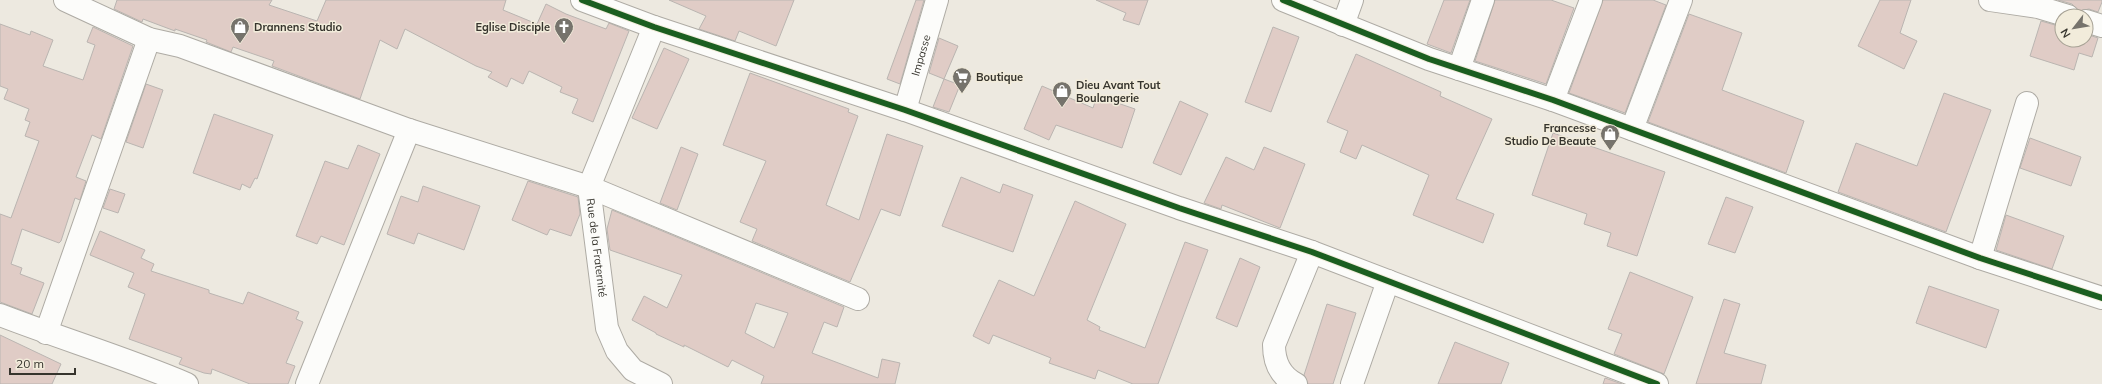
<svg xmlns="http://www.w3.org/2000/svg" width="2102" height="384" font-family="Mulish,sans-serif">
  <style>
    .building { fill: #e0ccc6; stroke: #bab5b1; fill-rule: evenodd }
    .lines { fill: none; stroke-linecap: round; stroke-linejoin: round }
    .minor-casing { stroke: #aeaba4; stroke-width: 24 }
    .minor { stroke: #fcfcfa; stroke-width: 22 }
    .cycleway-casing { stroke: #f2ecdb; stroke-width: 8 }
    .cycleway { stroke: #1b5e20; stroke-width: 6 }
    .labels { text-anchor: middle; stroke-width: 3; stroke-linejoin: round; paint-order: stroke }
    .poi-label { font-size: 11px; font-weight: bold; fill: #36342d; stroke: #f2ecdb; text-anchor: start }
    .street-label { font-size: 11px; fill: #36342d; stroke: #f2ecdb }
  </style>
  <rect width="100%" height="100%" fill="#ede9e0"/>
  <path class="building" d="M117 0H272L269 5 317 21 326 0H506L503 10 537 24 546 4 566 14 606 29 609 23 629 31 593 122 572 113 578 99 560 92 562 87 529 71 523 84 511 78 507 87 488 77 492 72 476 66 405 29 397 49 380 40 360 99 272 66 274 61 233 47 231 52 206 42 207 40 175 29V31L143 19 142 22 114 9Z
    M669 0H794L776 46 739 31 735 41 699 29 706 16Z
    M916 0H924L900 84 887 79Z
    M1096 0H1148L1139 25 1123 20 1126 13Z
    M1444 0H1470L1451 53 1427 44Z
    M1495 0H1551L1574 8 1546 84 1475 61Z
    M1603 0H1653L1666 5 1625 113 1569 93Z
    M1880 0H1911L1900 33 1917 41 1904 69 1858 46Z
    M2058 0H2102V2L2098 12 2089 9 2079 11 2072 4Z
    M1689 14 1742 33 1722 90 1804 121 1786 173 1648 122Z
    M2041 21 2062 27V40H2086V34L2098 38 2092 57 2079 53 2074 70 2030 56Z
    M0 24 30 35 31 31 53 40 43 66 83 80 95 45 87 42 93 27 133 46 101 139 92 135 76 177 86 181 80 200 75 198 61 241 59 243 22 229 11 264 22 268 20 274 44 283 32 314 0 302V214L11 218 39 141 25 136 30 122 25 120 29 109 4 99 8 89 0 86Z
    M1273 27 1299 37 1271 112 1245 102Z
    M939 38 958 46 944 79 929 73Z
    M664 48 689 59 657 129 632 118Z
    M1356 54 1441 92 1440 96 1492 119 1456 199 1494 214 1483 243 1413 215 1429 175 1362 145 1356 159 1340 152 1348 131 1327 122Z
    M750 73 849 109 848 112 858 116 826 205 859 220 887 134 923 146 900 216 881 209 850 282 752 241 757 229 740 222 766 161 723 145Z
    M944 79 960 85 949 112 933 107Z
    M146 84 163 90 143 148 126 142Z
    M1042 86 1093 108 1097 96 1135 109 1122 148 1056 125 1049 140 1024 129Z
    M1944 93 1991 110 1946 232 1838 192 1856 143 1917 166Z
    M1180 101 1208 114 1181 175 1153 163Z
    M214 114 273 135 257 179 255 178 250 188 242 184 240 190 193 173Z
    M1553 133 1665 172 1637 256 1607 246 1611 233 1584 224 1587 214 1532 195Z
    M2030 138 2081 157 2071 186 2020 168Z
    M358 145 380 154 344 245 321 236 317 244 296 236 325 161 348 169Z
    M681 147 698 154 677 210 660 203Z
    M1264 147 1305 164 1280 228 1222 205 1221 209 1204 203 1226 157 1254 170Z
    M961 177 1000 193 1003 184 1033 195 1013 252 942 226Z
    M528 181 578 197 580 214 571 236 550 229 547 235 512 220Z
    M423 186 480 206 464 250 418 233 414 244 387 234 401 196 418 202Z
    M110 189 125 194 118 213 103 208Z
    M1726 197 1753 207 1735 253 1708 244Z
    M1075 201 1126 224 1087 320 1100 327 1099 330 1145 348 1185 242 1208 250 1158 384H1133L1098 370 1095 379 1049 363 1051 358 993 335 989 344 973 336 999 280 1034 296Z
    M612 210 844 307 837 327 824 322 812 353 878 378 882 359 900 363 895 384H761L764 376 732 360 728 367 684 345V347L656 334V333L632 320 644 296 667 308 682 275 610 250 607 229ZM756 303 788 313 774 348 745 333Z
    M2006 215 2064 236 2052 269 1996 250Z
    M100 231 145 250 141 258 154 264 151 271 209 290V293L243 304 248 292 299 312 296 319 303 322 286 363 295 366 288 384H250L212 369 211 374 204 373 179 364 182 358 129 339 145 294 128 287 134 273 90 255Z
    M1240 258 1260 267 1237 327 1216 318Z
    M1630 272 1693 297 1664 374 1614 354 1622 334 1608 329Z
    M1929 286 1999 310 1986 348 1916 323Z
    M1724 299 1740 304 1724 353 1766 365 1761 384H1696Z
    M1327 304 1356 313 1333 384H1308L1304 375Z
    M0 335 61 364 52 384H0Z
    M1455 342 1509 363 1501 384H1438Z
    M1605 378 1622 384H1603Z"/>
  <g class="lines">
    <defs>
      <g id="minor">
        <path d="M65 0 149 39 180 46 409 130 589 187 858 299"/>
        <path d="M582 0 654 27 905 110 1179 208 1312 252 1657 384"/>
        <path d="M1283 0 1429 59 1553 100 1980 258 2102 298"/>
        <path d="M1990 0 2038 7 2068 16"/>
        <path d="M2086 21 2102 26"/>
        <path d="M1343 25 1352 0"/>
        <path id="s1" d="M654 27 589 187 607 328 617 351 633 370 661 384"/>
        <path d="M1459 69 1483 0"/>
        <path d="M1553 100 1591 0"/>
        <path id="s2" d="M905 110 937 0"/>
        <path d="M1632 129 1681 0"/>
        <path d="M1980 258 2027 103"/>
        <path d="M0 315C62 339 126 358 187 384"/>
        <path d="M46 333 149 39"/>
        <path d="M307 384 409 130"/>
        <path d="M1296 384C1280 376 1274 362 1274 345L1312 252"/>
        <path d="M1352 384 1388 281"/>
      </g>
    </defs>
    <use href="#minor" class="minor-casing"/>
    <use href="#minor" class="minor"/>
    <defs>
      <path id="cycleway" d="M582 0 654 27 905 110 1179 208 1312 252 1657 384
        M1283 0 1429 59 1553 100 1980 258 2102 298"/>
    </defs>
    <use href="#cycleway" class="cycleway-casing"/>
    <use href="#cycleway" class="cycleway"/>
  </g>
  <defs>
    <symbol id="shop-pin" viewBox="-11 -11 22 30"><path d="M0 17L-7.5 6A9.5 9.5 0 1 1 7.5 6Z" fill="#76736c" stroke="#f2ecdb"/><path d="M-5-2.5h2.3a2.7 3.5 0 0 1 5.4 0H5L5.5 6h-11ZM-1.5-2.5h3a1.5 2.3 0 0 0-3 0Z" fill="#fff"/></symbol>
    <symbol id="church-pin" viewBox="-11 -11 22 30"><path d="M0 17L-7.5 6A9.5 9.5 0 1 1 7.5 6Z" fill="#76736c" stroke="#f2ecdb"/><path d="M-1.2-6h2.4v3.5h3.3v2.4h-3.3V6h-2.4V-.1h-3.3v-2.4h3.3Z" fill="#fff"/></symbol>
    <symbol id="supermarket-pin" viewBox="-11 -11 22 30"><path d="M0 17L-7.5 6A9.5 9.5 0 1 1 7.5 6Z" fill="#76736c" stroke="#f2ecdb"/><path d="M-6-5.5h2.5l.6 2H6L4.5 2H-2.5L-4.4-4H-6ZM-1.5 3.2a1.3 1.3 0 1 0 .1 0ZM3 3.2a1.3 1.3 0 1 0 .1 0Z" fill="#fff"/></symbol>
  </defs>
  <g fill-rule="evenodd">
    <use href="#shop-pin" x="229" y="16" width="22" height="30"/>
    <use href="#church-pin" x="553" y="16" width="22" height="30"/>
    <use href="#supermarket-pin" x="951" y="66" width="22" height="30"/>
    <use href="#shop-pin" x="1051" y="80" width="22" height="30"/>
    <use href="#shop-pin" x="1599" y="123" width="22" height="30"/>
  </g>
  <g class="labels">
    <g class="poi-label">
      <text x="254" y="31">Drannens Studio</text>
      <text x="550" y="31" text-anchor="end">Eglise Disciple</text>
      <text x="976" y="81">Boutique</text>
      <text x="1076" y="89">Dieu Avant Tout<tspan x="1076" dy="13">Boulangerie</tspan></text>
      <text x="1596" y="132" text-anchor="end">Francesse<tspan x="1596" dy="13">Studio De Beaute</tspan></text>
    </g>
    <g class="street-label">
      <text dy="4" stroke="none"><textPath href="#s2" startOffset="57">Impasse</textPath></text>
      <text dy="4" stroke="none"><textPath href="#s1" startOffset="234">Rue de la Fraternité</textPath></text>
    </g>
  </g>
  <g transform="translate(2074 28) rotate(239)"><circle r="19" fill="#f2ecdb" stroke="#a7a295"/>
  <path d="M0-3L7 15L0 10L-7 15Z" fill="#76736c"/>
  <text y="-6" font-size="11" font-weight="bold" text-anchor="middle" fill="#36342d">N</text>
  </g>
  <path d="M10 368v6h65v-6" fill="none" stroke="#36342d" stroke-width="2"/>
  <text x="16" y="368" font-size="12" fill="#36342d" stroke="#f2ecdb" stroke-width="3" paint-order="stroke">20 m</text>
</svg>
